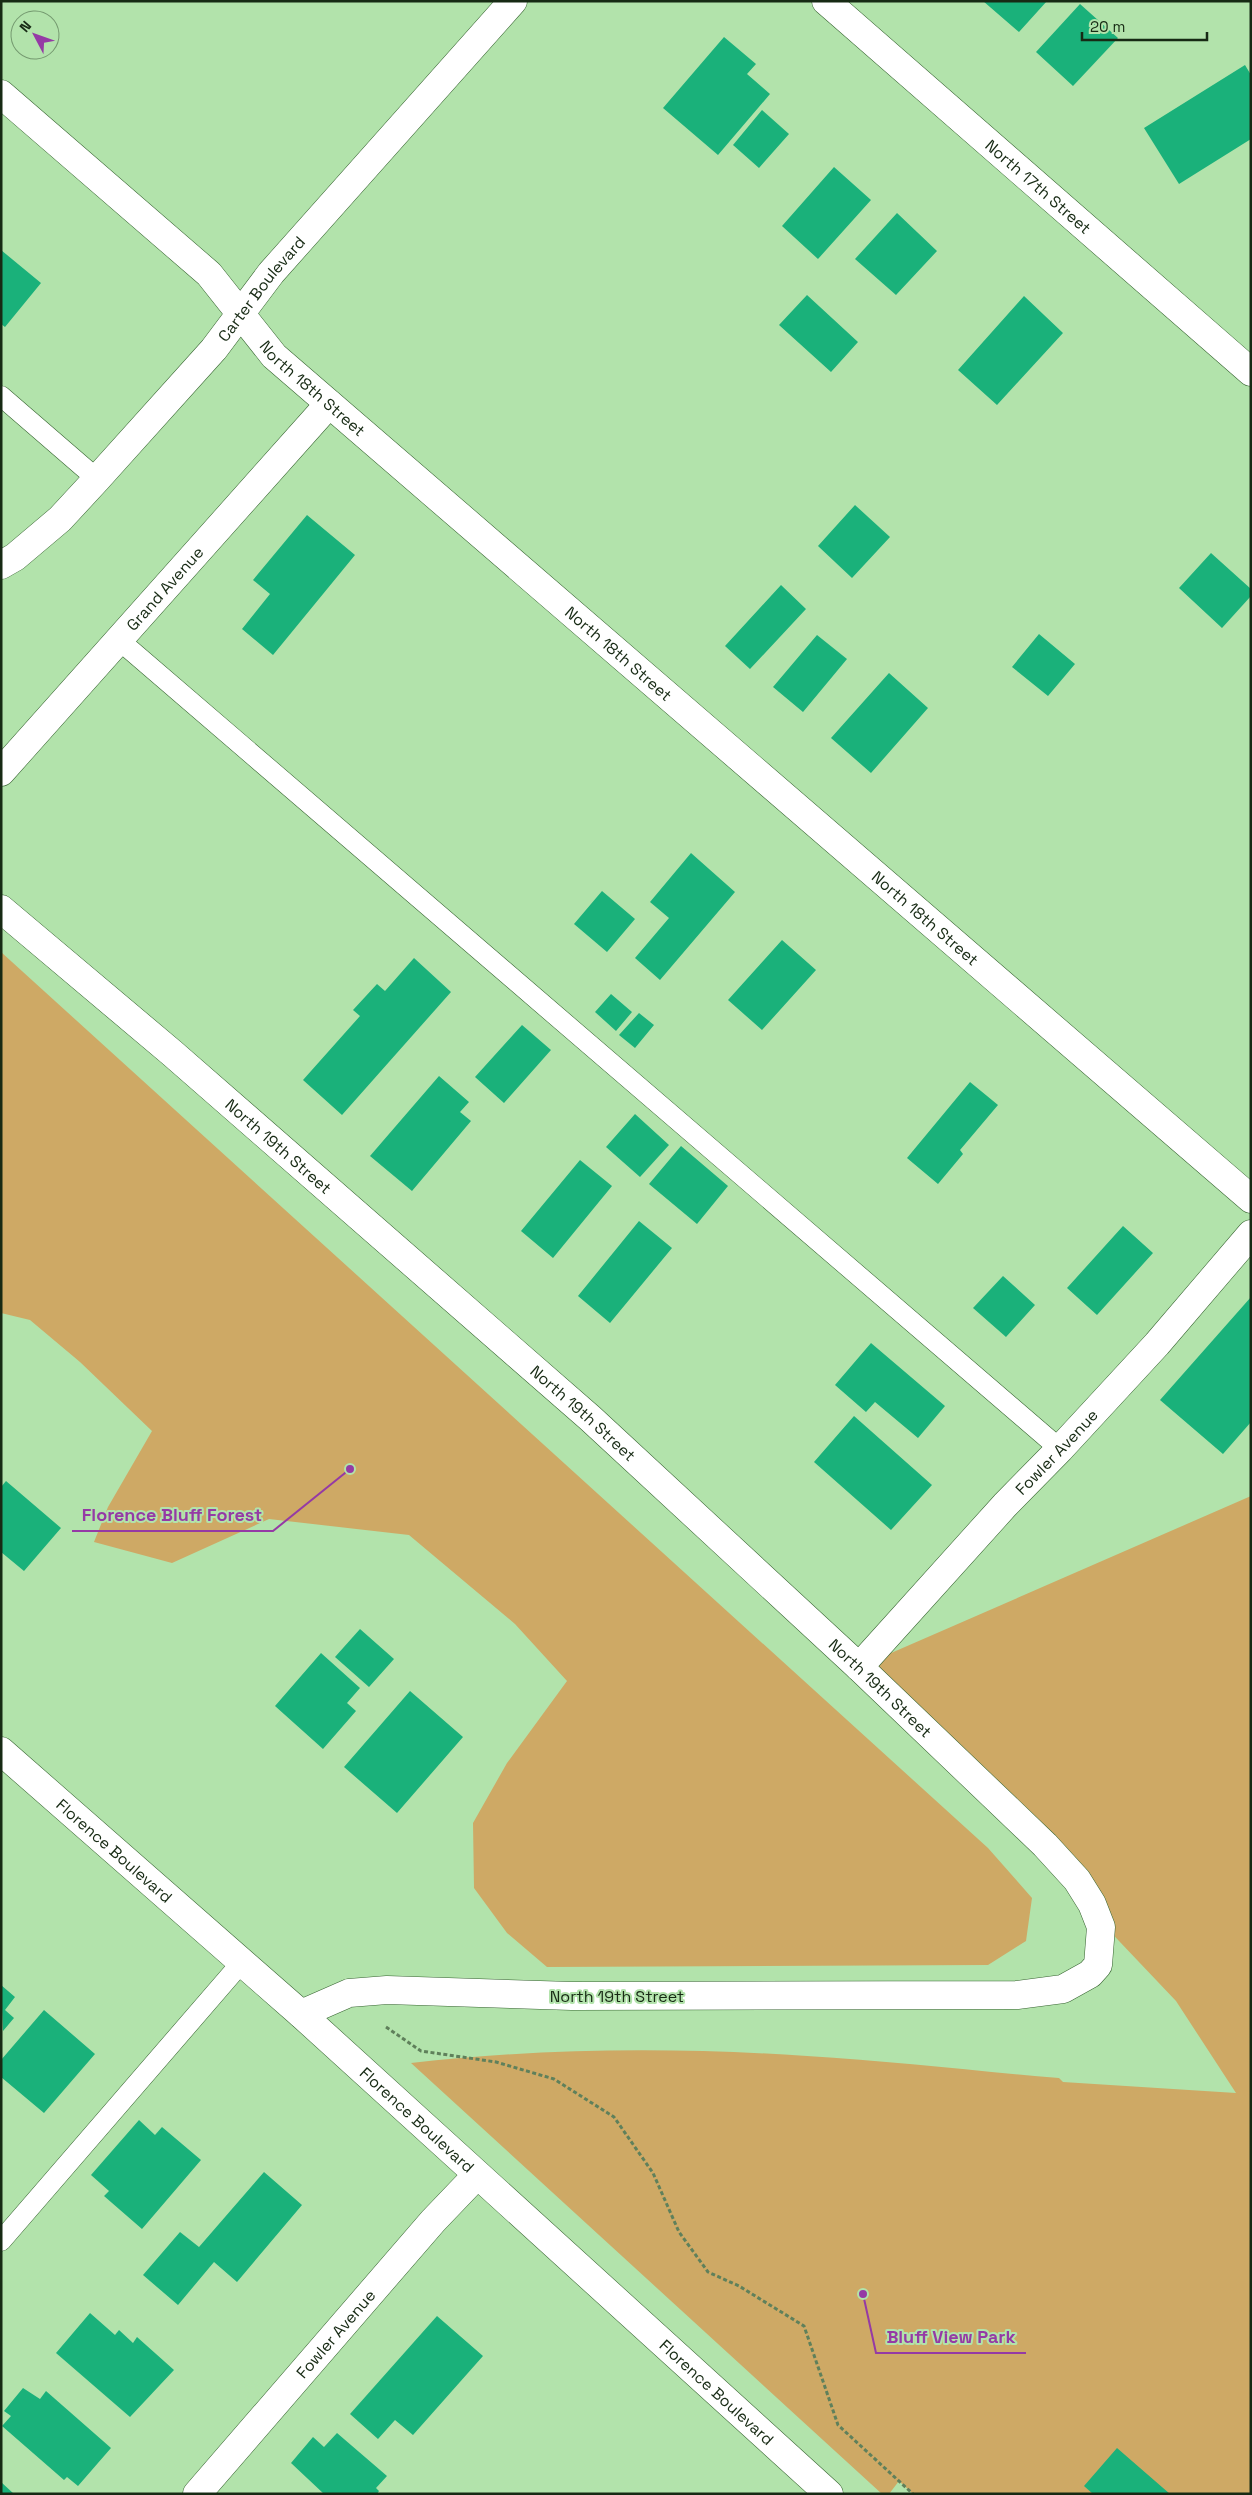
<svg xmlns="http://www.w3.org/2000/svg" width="1252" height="2495" font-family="'Space Grotesk',sans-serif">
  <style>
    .green { fill: #cea965 }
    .building { fill: #1ab17a }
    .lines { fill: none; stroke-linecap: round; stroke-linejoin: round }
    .service-casing { stroke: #376431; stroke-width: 21 }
    .minor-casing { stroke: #376431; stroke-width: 29 }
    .tertiary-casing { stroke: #376431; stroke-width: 29 }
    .path { stroke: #5f805b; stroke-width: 3; stroke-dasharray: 4 2.5; stroke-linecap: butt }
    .service { stroke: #fff; stroke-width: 20 }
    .minor { stroke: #fff; stroke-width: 28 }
    .tertiary { stroke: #fff; stroke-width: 28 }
    .labels { text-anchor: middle; stroke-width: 4; stroke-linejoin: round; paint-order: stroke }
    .street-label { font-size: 16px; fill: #172a14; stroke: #b2e3ab }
    .leader { fill: none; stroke: #953aa5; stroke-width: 2 }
    .callout-dot { fill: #953aa5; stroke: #b2e3ab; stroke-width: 2 }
    .callout-label { font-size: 18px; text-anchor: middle; font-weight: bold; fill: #953aa5; stroke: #b2e3ab; stroke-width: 4; stroke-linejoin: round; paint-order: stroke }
  </style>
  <rect width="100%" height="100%" fill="#b2e3ab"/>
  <path class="green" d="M1 952 988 1848 1032 1898 1026 1941 988 1965 547 1967 507 1933 474 1888 473 1823 507 1763 567 1681 515 1624 409 1535 269 1519 172 1563 94 1542 108 1507 152 1431 80 1362 30 1320 1 1313Z
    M1251 1496V2494H913L899 2481 889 2494H882L411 2063C542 2048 675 2047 807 2056 891 2061 975 2071 1059 2078L1063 2082 1236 2093 1176 2001 859 1667Z"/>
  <path class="building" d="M983 1H1047L1019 32Z
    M1080 4 1118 38 1073 86 1036 52Z
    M724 37 756 64 747 74 770 94 718 155 663 108Z
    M1245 65 1251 75V139L1179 184 1144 128Z
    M762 110 789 134 759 168 733 145Z
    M834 167 871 200 818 259 782 226Z
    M897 213 937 251 896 295 855 259Z
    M1 250 41 283 5 327 1 324Z
    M807 295 858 342 831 372 779 325Z
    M1024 296 1063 333 997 405 958 370Z
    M855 505 890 537 852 578 818 546Z
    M307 515 355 555 273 655 242 629 270 594 253 580Z
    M1211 553 1251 589V596L1222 628 1179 588Z
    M781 585 806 609 750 669 725 646Z
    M1039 634 1075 664 1048 696 1012 667Z
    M817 635 847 659 803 712 773 687Z
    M889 673 928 708 871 773 831 738Z
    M691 853 735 892 660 980 635 958 669 918 650 902Z
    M602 891 635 919 607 952 574 924Z
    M782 940 816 970 762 1030 728 1000Z
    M414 958 451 992 342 1115 303 1080 360 1016 353 1010 377 984 385 991Z
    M611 994 632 1012 616 1031 595 1012Z
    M639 1013 654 1025 635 1048 619 1035Z
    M522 1025 551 1050 504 1103 475 1077Z
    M439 1076 469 1102 460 1112 471 1121 412 1191 370 1156Z
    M970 1082 998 1105 960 1150 963 1154 938 1184 907 1158Z
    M635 1114 669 1145 640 1177 606 1147Z
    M681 1146 728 1186 697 1224 649 1184Z
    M580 1160 612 1186 553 1258 521 1231Z
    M639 1221 672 1248 610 1323 578 1296Z
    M1123 1226 1153 1253 1097 1315 1067 1288Z
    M1003 1276 1035 1305 1006 1337 973 1308Z
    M1251 1297V1422L1223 1454 1160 1400Z
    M871 1343 945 1406 918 1438 875 1402 866 1412 835 1385Z
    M854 1416 932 1485 891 1530 814 1462Z
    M6 1481 61 1528 24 1571 1 1552V1487Z
    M360 1629 394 1659 369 1687 335 1657Z
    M321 1653 360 1688 347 1703 356 1711 323 1749 275 1706Z
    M410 1691 463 1737 397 1813 344 1767Z
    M1 1985 15 1997 5 2010 14 2018 3 2031Z
    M44 2010 95 2054 44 2113 1 2077V2060Z
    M139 2120 155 2135 162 2127 201 2160 142 2229 104 2196 109 2191 91 2175Z
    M264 2172 302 2205 237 2282 214 2262 178 2305 143 2275 180 2232 199 2247Z
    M90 2313 115 2335 119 2330 133 2343 137 2337 174 2370 130 2417 56 2353Z
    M437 2316 483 2356 413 2435 395 2420 378 2439 350 2414Z
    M23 2388 40 2399 46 2391 111 2448 78 2486 67 2477 64 2480 2 2426 11 2416 4 2411Z
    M337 2433 387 2476 376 2488 379 2491 377 2494H324L291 2463 313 2437 324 2447Z
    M1117 2448 1170 2494H1093L1084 2486Z
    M1 2482 14 2494H1Z"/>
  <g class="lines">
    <defs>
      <path id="service" d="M1 396 97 479
        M119 640 1060 1449
        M1 2241 242 1962"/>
      <g id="minor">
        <path id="s1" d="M826 1 1251 372"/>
        <path id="s2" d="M1 94 209 274 274 356 1251 1199"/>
        <path id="s3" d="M1 565 15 557 60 519 97 479 214 349 271 273 513 1"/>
        <path id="s4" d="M1 772 329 404"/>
        <path id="s5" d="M1 909 172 1053 590 1418 859 1667 1045 1845 1077 1880 1092 1904 1101 1927 1098 1965 1090 1974 1063 1989 1017 1995 572 1996 387 1990 349 1993 301 2014"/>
        <path id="s6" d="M859 1667 1005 1505 1060 1449 1157 1344 1251 1234"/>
        <path id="s7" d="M197 2494 433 2221 477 2175"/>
      </g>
      <g id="tertiary">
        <path id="s8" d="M1 1751 301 2014 829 2494"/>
      </g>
    </defs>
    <use href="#service" class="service-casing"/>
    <use href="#minor" class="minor-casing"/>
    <use href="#tertiary" class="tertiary-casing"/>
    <path class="path" d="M386 2027 421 2051 496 2062 554 2079 614 2117 653 2173 679 2232 708 2272 739 2286 804 2326 838 2425 913 2494"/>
    <use href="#service" class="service"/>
    <use href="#minor" class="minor"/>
    <use href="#tertiary" class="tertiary"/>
  </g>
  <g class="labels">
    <g class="street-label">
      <text dy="6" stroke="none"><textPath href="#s1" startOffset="282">North 17th Street</textPath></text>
      <text dy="6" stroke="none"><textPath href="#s3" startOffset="381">Carter Boulevard</textPath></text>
      <text dy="6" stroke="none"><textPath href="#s2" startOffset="430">North 18th Street</textPath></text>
      <text dy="6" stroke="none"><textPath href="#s4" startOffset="246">Grand Avenue</textPath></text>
      <text dy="6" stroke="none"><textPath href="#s2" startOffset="835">North 18th Street</textPath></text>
      <text dy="6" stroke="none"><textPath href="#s2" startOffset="1240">North 18th Street</textPath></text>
      <text dy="6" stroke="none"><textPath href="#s5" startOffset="365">North 19th Street</textPath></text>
      <text dy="6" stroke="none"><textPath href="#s5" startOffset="770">North 19th Street</textPath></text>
      <text dy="6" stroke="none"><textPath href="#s6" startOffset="292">Fowler Avenue</textPath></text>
      <text dy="6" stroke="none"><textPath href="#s5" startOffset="1175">North 19th Street</textPath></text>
      <text dy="6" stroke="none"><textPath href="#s8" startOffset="151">Florence Boulevard</textPath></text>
      <text x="617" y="2002">North 19th Street</text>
      <text dy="6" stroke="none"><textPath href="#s8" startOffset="556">Florence Boulevard</textPath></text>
      <text dy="6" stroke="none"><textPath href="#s7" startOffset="212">Fowler Avenue</textPath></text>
      <text dy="6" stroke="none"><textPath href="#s8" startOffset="961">Florence Boulevard</textPath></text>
    </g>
  </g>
  <path class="leader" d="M350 1469L273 1531H72M863 2294L876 2353H1026"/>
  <g class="callout-dot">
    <circle cx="350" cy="1469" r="5"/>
    <circle cx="863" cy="2294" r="5"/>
  </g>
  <g class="callout-label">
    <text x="172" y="1521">Florence Bluff Forest</text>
    <text x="951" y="2343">Bluff View Park</text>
  </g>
  <rect width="1252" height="2495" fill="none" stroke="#172a14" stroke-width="5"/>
  <g transform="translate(35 35) rotate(311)"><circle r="24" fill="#b2e3ab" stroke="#74996f"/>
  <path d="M0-4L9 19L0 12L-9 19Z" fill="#953aa5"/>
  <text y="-8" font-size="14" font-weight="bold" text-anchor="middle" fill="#172a14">N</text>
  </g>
  <path d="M1082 32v8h125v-8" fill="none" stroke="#172a14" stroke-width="2.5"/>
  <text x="1090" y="32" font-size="15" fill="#172a14" stroke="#b2e3ab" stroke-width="4" paint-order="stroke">20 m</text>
</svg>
